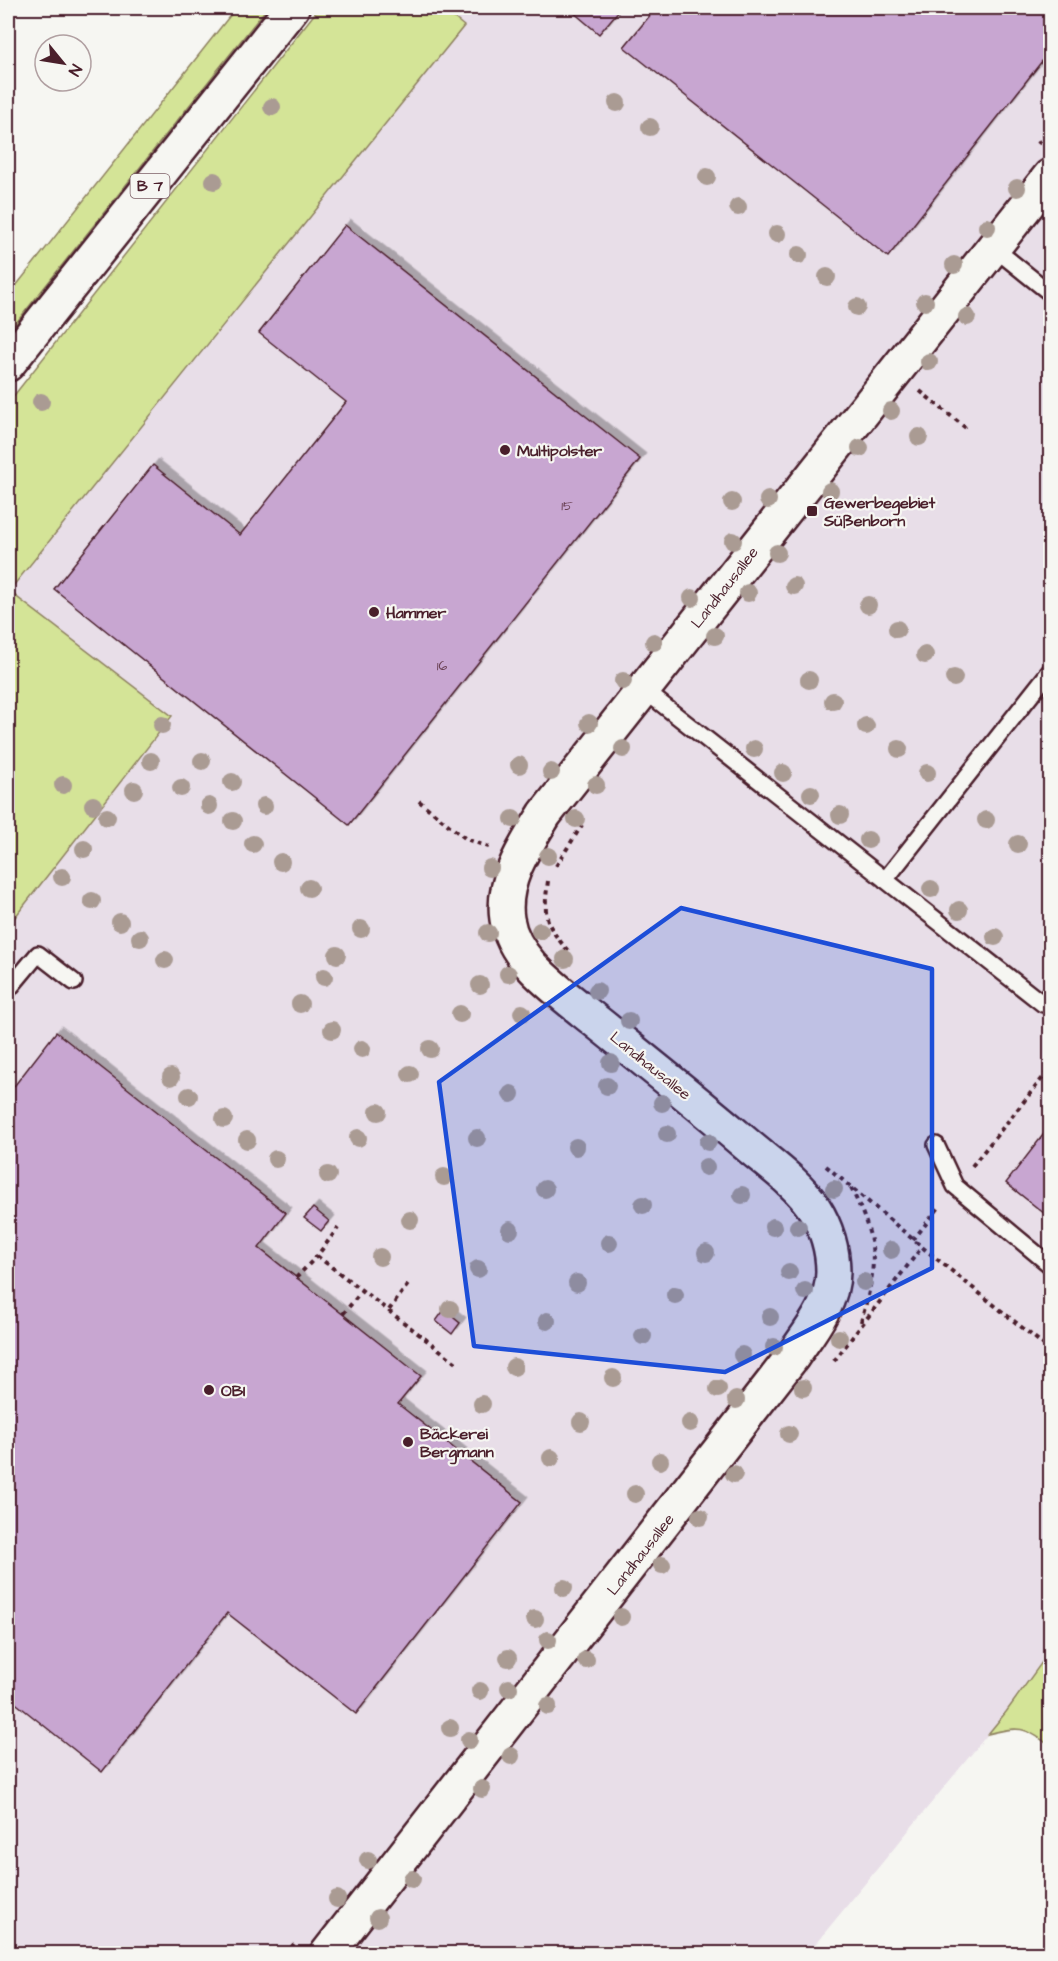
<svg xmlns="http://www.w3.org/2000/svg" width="1058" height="1961" font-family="'Architects Daughter',sans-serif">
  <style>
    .built { fill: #e8dee8 }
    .green { fill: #d4e497; stroke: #8f8261; stroke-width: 1.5 }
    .building { fill: #c8a6d1; stroke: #4a1f2b; stroke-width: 1.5; filter: url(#shadow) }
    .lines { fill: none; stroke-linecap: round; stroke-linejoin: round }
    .service-casing { stroke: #4a1f2b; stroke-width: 20 }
    .tertiary-casing { stroke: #4a1f2b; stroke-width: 38 }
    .primary-casing { stroke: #4a1f2b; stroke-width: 38 }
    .path { stroke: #4a1f2b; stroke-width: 4; stroke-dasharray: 4.5 4.5; stroke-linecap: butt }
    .service { stroke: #f6f6f2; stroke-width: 15 }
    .tertiary { stroke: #f6f6f2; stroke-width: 33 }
    .primary { stroke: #f6f6f2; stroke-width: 33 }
    .tree { fill: #aa9b93 }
    .marked { fill: #1d4ed8; fill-opacity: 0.2; stroke: #1d4ed8; stroke-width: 4.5; stroke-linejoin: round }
    .poi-dot { fill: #4a1f2b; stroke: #f6f6f2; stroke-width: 2 }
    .labels { text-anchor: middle; stroke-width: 4.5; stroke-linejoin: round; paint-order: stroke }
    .number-label { font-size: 14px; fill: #6a4154 }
    .shield { fill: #f6f6f2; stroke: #7e6067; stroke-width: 1.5 }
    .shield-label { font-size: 15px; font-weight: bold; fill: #4a1f2b }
    .poi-label { font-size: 16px; font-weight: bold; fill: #4a1f2b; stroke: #f6f6f2; text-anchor: start }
    .street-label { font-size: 16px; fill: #4a1f2b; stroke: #f6f6f2 }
  </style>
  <defs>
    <filter id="shadow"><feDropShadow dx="5.5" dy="-5.5" stdDeviation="0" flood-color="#0004"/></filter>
  </defs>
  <rect width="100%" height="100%" fill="#f6f6f2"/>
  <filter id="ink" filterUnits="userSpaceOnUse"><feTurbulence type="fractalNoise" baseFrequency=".0167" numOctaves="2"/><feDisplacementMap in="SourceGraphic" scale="12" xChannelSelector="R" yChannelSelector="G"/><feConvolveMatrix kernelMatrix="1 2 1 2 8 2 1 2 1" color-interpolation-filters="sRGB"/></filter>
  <g filter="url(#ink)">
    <path class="built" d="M442 8H1050V1651L1006 1712 808 1953H8V926L172 717 9 591 464 26Z"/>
    <path class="green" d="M236 8H267L8 333V296Z
      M319 8H442L464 26 9 591 172 716 8 926V403Z
      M1050 1651V1746C1025 1726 1018 1726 988 1734L1006 1712Z"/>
    <path class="building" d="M575 8H621L599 34 572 11Z
      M656 8H1050V51L888 257 624 47Z
      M345 225 640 459 349 825 54 589 153 465 240 535 346 402 259 333Z
      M56 1032 286 1213 259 1248 421 1376 398 1404 522 1502 356 1714 227 1613 102 1772 8 1697V1094Z
      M1050 1126V1218L1006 1183Z
      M313 1208 329 1221 321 1231 304 1218Z
      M444 1310 460 1323 452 1334 436 1321Z"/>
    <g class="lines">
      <defs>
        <path id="service" d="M994 248 1050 293
          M644 690 1043 1004 1050 994
          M885 880 1050 671
          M8 990 38 954 74 982
          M936 1145 955 1186 1050 1265"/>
        <path id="tertiary" d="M327 1954 793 1356C810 1331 833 1304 833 1272 833 1249 826 1227 814 1208 797 1182 768 1163 745 1143 692 1098 637 1054 583 1011 554 987 513 959 507 919 501 881 526 845 545 814L1050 176"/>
        <path id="primary" d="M8 364 292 8"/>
      </defs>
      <use href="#service" class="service-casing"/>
      <use href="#tertiary" class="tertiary-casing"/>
      <use href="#primary" class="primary-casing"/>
      <path class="path" d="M1038 144 1050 128
        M920 391 967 429
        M419 801 466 839 489 847
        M556 866 582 825
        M548 881C543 917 545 924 569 952
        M826 1166 922 1247 1050 1350
        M972 1166 1050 1069
        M851 1188C879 1245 878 1264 860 1325
        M913 1240 941 1205
        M317 1256 458 1364
        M296 1278 317 1256 338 1228
        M389 1310 409 1283
        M343 1314 363 1290
        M834 1361 922 1247
        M286 1954 294 1944"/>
      <use href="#service" class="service"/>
      <use href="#tertiary" class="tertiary"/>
      <use href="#primary" class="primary"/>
    </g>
    <g class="tree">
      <circle cx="617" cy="103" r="9"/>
      <circle cx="272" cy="107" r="9"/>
      <circle cx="650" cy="127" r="9"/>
      <circle cx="707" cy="177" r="9"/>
      <circle cx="214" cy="181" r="9"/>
      <circle cx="1017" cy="188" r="9"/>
      <circle cx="738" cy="207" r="9"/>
      <circle cx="987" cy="227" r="9"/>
      <circle cx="777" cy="234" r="9"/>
      <circle cx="799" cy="255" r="9"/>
      <circle cx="954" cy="265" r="9"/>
      <circle cx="827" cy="277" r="9"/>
      <circle cx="925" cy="302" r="9"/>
      <circle cx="857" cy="307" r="9"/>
      <circle cx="967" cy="317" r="9"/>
      <circle cx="929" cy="362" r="9"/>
      <circle cx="41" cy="402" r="9"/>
      <circle cx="891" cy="411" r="9"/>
      <circle cx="919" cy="437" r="9"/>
      <circle cx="860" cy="448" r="9"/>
      <circle cx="830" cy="491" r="9"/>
      <circle cx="768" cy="500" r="9"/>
      <circle cx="732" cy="502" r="9"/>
      <circle cx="733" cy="541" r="9"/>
      <circle cx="777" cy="553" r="9"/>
      <circle cx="794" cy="586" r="9"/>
      <circle cx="748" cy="593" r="9"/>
      <circle cx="692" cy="598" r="9"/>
      <circle cx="868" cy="605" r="9"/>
      <circle cx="897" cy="629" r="9"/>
      <circle cx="715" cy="636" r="9"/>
      <circle cx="654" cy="642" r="9"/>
      <circle cx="925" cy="655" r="9"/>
      <circle cx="954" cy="678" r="9"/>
      <circle cx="809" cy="680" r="9"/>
      <circle cx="623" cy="681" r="9"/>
      <circle cx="833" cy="701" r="9"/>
      <circle cx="589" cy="723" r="9"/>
      <circle cx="162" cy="725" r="9"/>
      <circle cx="866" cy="726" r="9"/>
      <circle cx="623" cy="749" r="9"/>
      <circle cx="754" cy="749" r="9"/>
      <circle cx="899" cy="749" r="9"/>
      <circle cx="151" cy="761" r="9"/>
      <circle cx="202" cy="761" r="9"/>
      <circle cx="519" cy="765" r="9"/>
      <circle cx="551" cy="772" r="9"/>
      <circle cx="783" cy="773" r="9"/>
      <circle cx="927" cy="773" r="9"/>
      <circle cx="232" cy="782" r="9"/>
      <circle cx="63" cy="785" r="9"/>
      <circle cx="596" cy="785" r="9"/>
      <circle cx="181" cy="788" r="9"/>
      <circle cx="134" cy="790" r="9"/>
      <circle cx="811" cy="794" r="9"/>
      <circle cx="93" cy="805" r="9"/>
      <circle cx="209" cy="806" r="9"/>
      <circle cx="264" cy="806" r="9"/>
      <circle cx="840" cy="815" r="9"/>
      <circle cx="107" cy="817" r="9"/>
      <circle cx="513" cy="819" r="9"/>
      <circle cx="576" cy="819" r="9"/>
      <circle cx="986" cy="820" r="9"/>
      <circle cx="233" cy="821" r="9"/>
      <circle cx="868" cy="840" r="9"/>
      <circle cx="253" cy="844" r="9"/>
      <circle cx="1018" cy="844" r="9"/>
      <circle cx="84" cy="849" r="9"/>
      <circle cx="548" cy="856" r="9"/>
      <circle cx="281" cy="862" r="9"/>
      <circle cx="490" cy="868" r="9"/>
      <circle cx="62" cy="877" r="9"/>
      <circle cx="309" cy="888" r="9"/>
      <circle cx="931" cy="889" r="9"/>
      <circle cx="92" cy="901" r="9"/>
      <circle cx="959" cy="910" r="9"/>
      <circle cx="120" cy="922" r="9"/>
      <circle cx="361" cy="929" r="9"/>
      <circle cx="540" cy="931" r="9"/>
      <circle cx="488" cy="933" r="9"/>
      <circle cx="995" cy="937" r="9"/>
      <circle cx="140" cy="938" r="9"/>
      <circle cx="337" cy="955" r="9"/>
      <circle cx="565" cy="959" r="9"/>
      <circle cx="165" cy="960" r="9"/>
      <circle cx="508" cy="974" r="9"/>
      <circle cx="324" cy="977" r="9"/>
      <circle cx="480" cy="985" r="9"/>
      <circle cx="597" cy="991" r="9"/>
      <circle cx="300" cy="1004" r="9"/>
      <circle cx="522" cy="1013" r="9"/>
      <circle cx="460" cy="1014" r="9"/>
      <circle cx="629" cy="1021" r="9"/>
      <circle cx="332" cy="1030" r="9"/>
      <circle cx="362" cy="1049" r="9"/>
      <circle cx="430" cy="1049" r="9"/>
      <circle cx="611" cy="1063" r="9"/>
      <circle cx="410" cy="1074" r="9"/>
      <circle cx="171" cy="1077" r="9"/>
      <circle cx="607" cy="1086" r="9"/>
      <circle cx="511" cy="1094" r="9"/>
      <circle cx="189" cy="1096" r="9"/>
      <circle cx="662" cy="1103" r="9"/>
      <circle cx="378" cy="1112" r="9"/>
      <circle cx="224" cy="1119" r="9"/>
      <circle cx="667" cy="1134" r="9"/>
      <circle cx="358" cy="1138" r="9"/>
      <circle cx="477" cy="1138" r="9"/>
      <circle cx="247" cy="1140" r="9"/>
      <circle cx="708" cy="1142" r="9"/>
      <circle cx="576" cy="1147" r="9"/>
      <circle cx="276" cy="1159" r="9"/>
      <circle cx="706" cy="1167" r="9"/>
      <circle cx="328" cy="1175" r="9"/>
      <circle cx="444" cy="1177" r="9"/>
      <circle cx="545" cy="1189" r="9"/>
      <circle cx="834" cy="1189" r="9"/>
      <circle cx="742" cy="1195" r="9"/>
      <circle cx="643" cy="1205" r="9"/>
      <circle cx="410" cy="1220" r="9"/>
      <circle cx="773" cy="1227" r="9"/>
      <circle cx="798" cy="1227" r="9"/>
      <circle cx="510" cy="1230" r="9"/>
      <circle cx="609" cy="1243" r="9"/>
      <circle cx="891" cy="1250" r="9"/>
      <circle cx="706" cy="1253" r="9"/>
      <circle cx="380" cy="1257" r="9"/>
      <circle cx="478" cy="1269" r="9"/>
      <circle cx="789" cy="1272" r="9"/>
      <circle cx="864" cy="1282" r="9"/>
      <circle cx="577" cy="1283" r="9"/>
      <circle cx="805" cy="1291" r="9"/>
      <circle cx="675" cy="1295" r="9"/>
      <circle cx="450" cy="1309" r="9"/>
      <circle cx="770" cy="1317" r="9"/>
      <circle cx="547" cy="1321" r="9"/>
      <circle cx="643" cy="1336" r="9"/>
      <circle cx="839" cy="1338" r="9"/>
      <circle cx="774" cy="1347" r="9"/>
      <circle cx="742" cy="1355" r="9"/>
      <circle cx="514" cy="1367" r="9"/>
      <circle cx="613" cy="1378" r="9"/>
      <circle cx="803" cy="1388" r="9"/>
      <circle cx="718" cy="1389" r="9"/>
      <circle cx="736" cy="1400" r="9"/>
      <circle cx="482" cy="1404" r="9"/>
      <circle cx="581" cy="1422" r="9"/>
      <circle cx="690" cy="1423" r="9"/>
      <circle cx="789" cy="1434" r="9"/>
      <circle cx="551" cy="1458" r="9"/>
      <circle cx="660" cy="1461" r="9"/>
      <circle cx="734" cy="1474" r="9"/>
      <circle cx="635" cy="1494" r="9"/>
      <circle cx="700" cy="1517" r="9"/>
      <circle cx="662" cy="1565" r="9"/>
      <circle cx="564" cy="1588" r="9"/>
      <circle cx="621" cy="1617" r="9"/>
      <circle cx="535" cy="1619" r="9"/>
      <circle cx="548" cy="1640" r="9"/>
      <circle cx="508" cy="1658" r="9"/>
      <circle cx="586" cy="1660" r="9"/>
      <circle cx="509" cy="1688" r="9"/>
      <circle cx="480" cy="1691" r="9"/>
      <circle cx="548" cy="1706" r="9"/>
      <circle cx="450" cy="1728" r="9"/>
      <circle cx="469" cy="1740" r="9"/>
      <circle cx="511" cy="1756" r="9"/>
      <circle cx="482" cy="1789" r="9"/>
      <circle cx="368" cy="1860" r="9"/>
      <circle cx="412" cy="1879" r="9"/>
      <circle cx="337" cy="1899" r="9"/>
      <circle cx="378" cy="1918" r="9"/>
    </g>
  </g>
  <path class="marked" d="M681 908 932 969V1268L725 1372 474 1346 439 1082Z"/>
  <g class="poi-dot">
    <circle cx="505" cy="450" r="6"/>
    <rect x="806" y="505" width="12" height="12" rx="3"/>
    <circle cx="374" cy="612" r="6"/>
    <circle cx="209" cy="1390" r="6"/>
    <circle cx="408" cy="1442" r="6"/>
  </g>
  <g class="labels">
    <g class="number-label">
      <text x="567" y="510">15</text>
      <text x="442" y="670">16</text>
    </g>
    <rect class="shield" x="130.5" y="174" width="39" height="24" rx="4.5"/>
    <g class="shield-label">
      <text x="150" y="191">B 7</text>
    </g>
    <g class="poi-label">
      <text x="517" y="456">Multipolster</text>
      <text x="824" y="508">Gewerbegebiet<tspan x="824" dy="18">Süßenborn</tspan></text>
      <text x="386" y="618">Hammer</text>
      <text x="221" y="1396">OBI</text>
      <text x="420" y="1439">Bäckerei<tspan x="420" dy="18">Bergmann</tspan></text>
    </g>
    <g class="street-label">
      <text transform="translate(724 587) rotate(-52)" y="6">Landhausallee</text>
      <text transform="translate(651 1065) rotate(39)" y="6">Landhausallee</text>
      <text transform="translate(640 1554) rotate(-52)" y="6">Landhausallee</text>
    </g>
  </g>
  <rect width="1058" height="1961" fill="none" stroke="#f6f6f2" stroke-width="30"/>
  <rect x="15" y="15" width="1028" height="1931" fill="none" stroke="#4a1f2b" stroke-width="2" filter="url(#ink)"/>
  <g transform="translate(63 63) rotate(120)"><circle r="28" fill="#f6f6f2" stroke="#b1a0a2" stroke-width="1.5"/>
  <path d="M0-4.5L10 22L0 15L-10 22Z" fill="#4a1f2b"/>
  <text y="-9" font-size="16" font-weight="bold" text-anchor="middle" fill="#4a1f2b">N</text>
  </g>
</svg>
